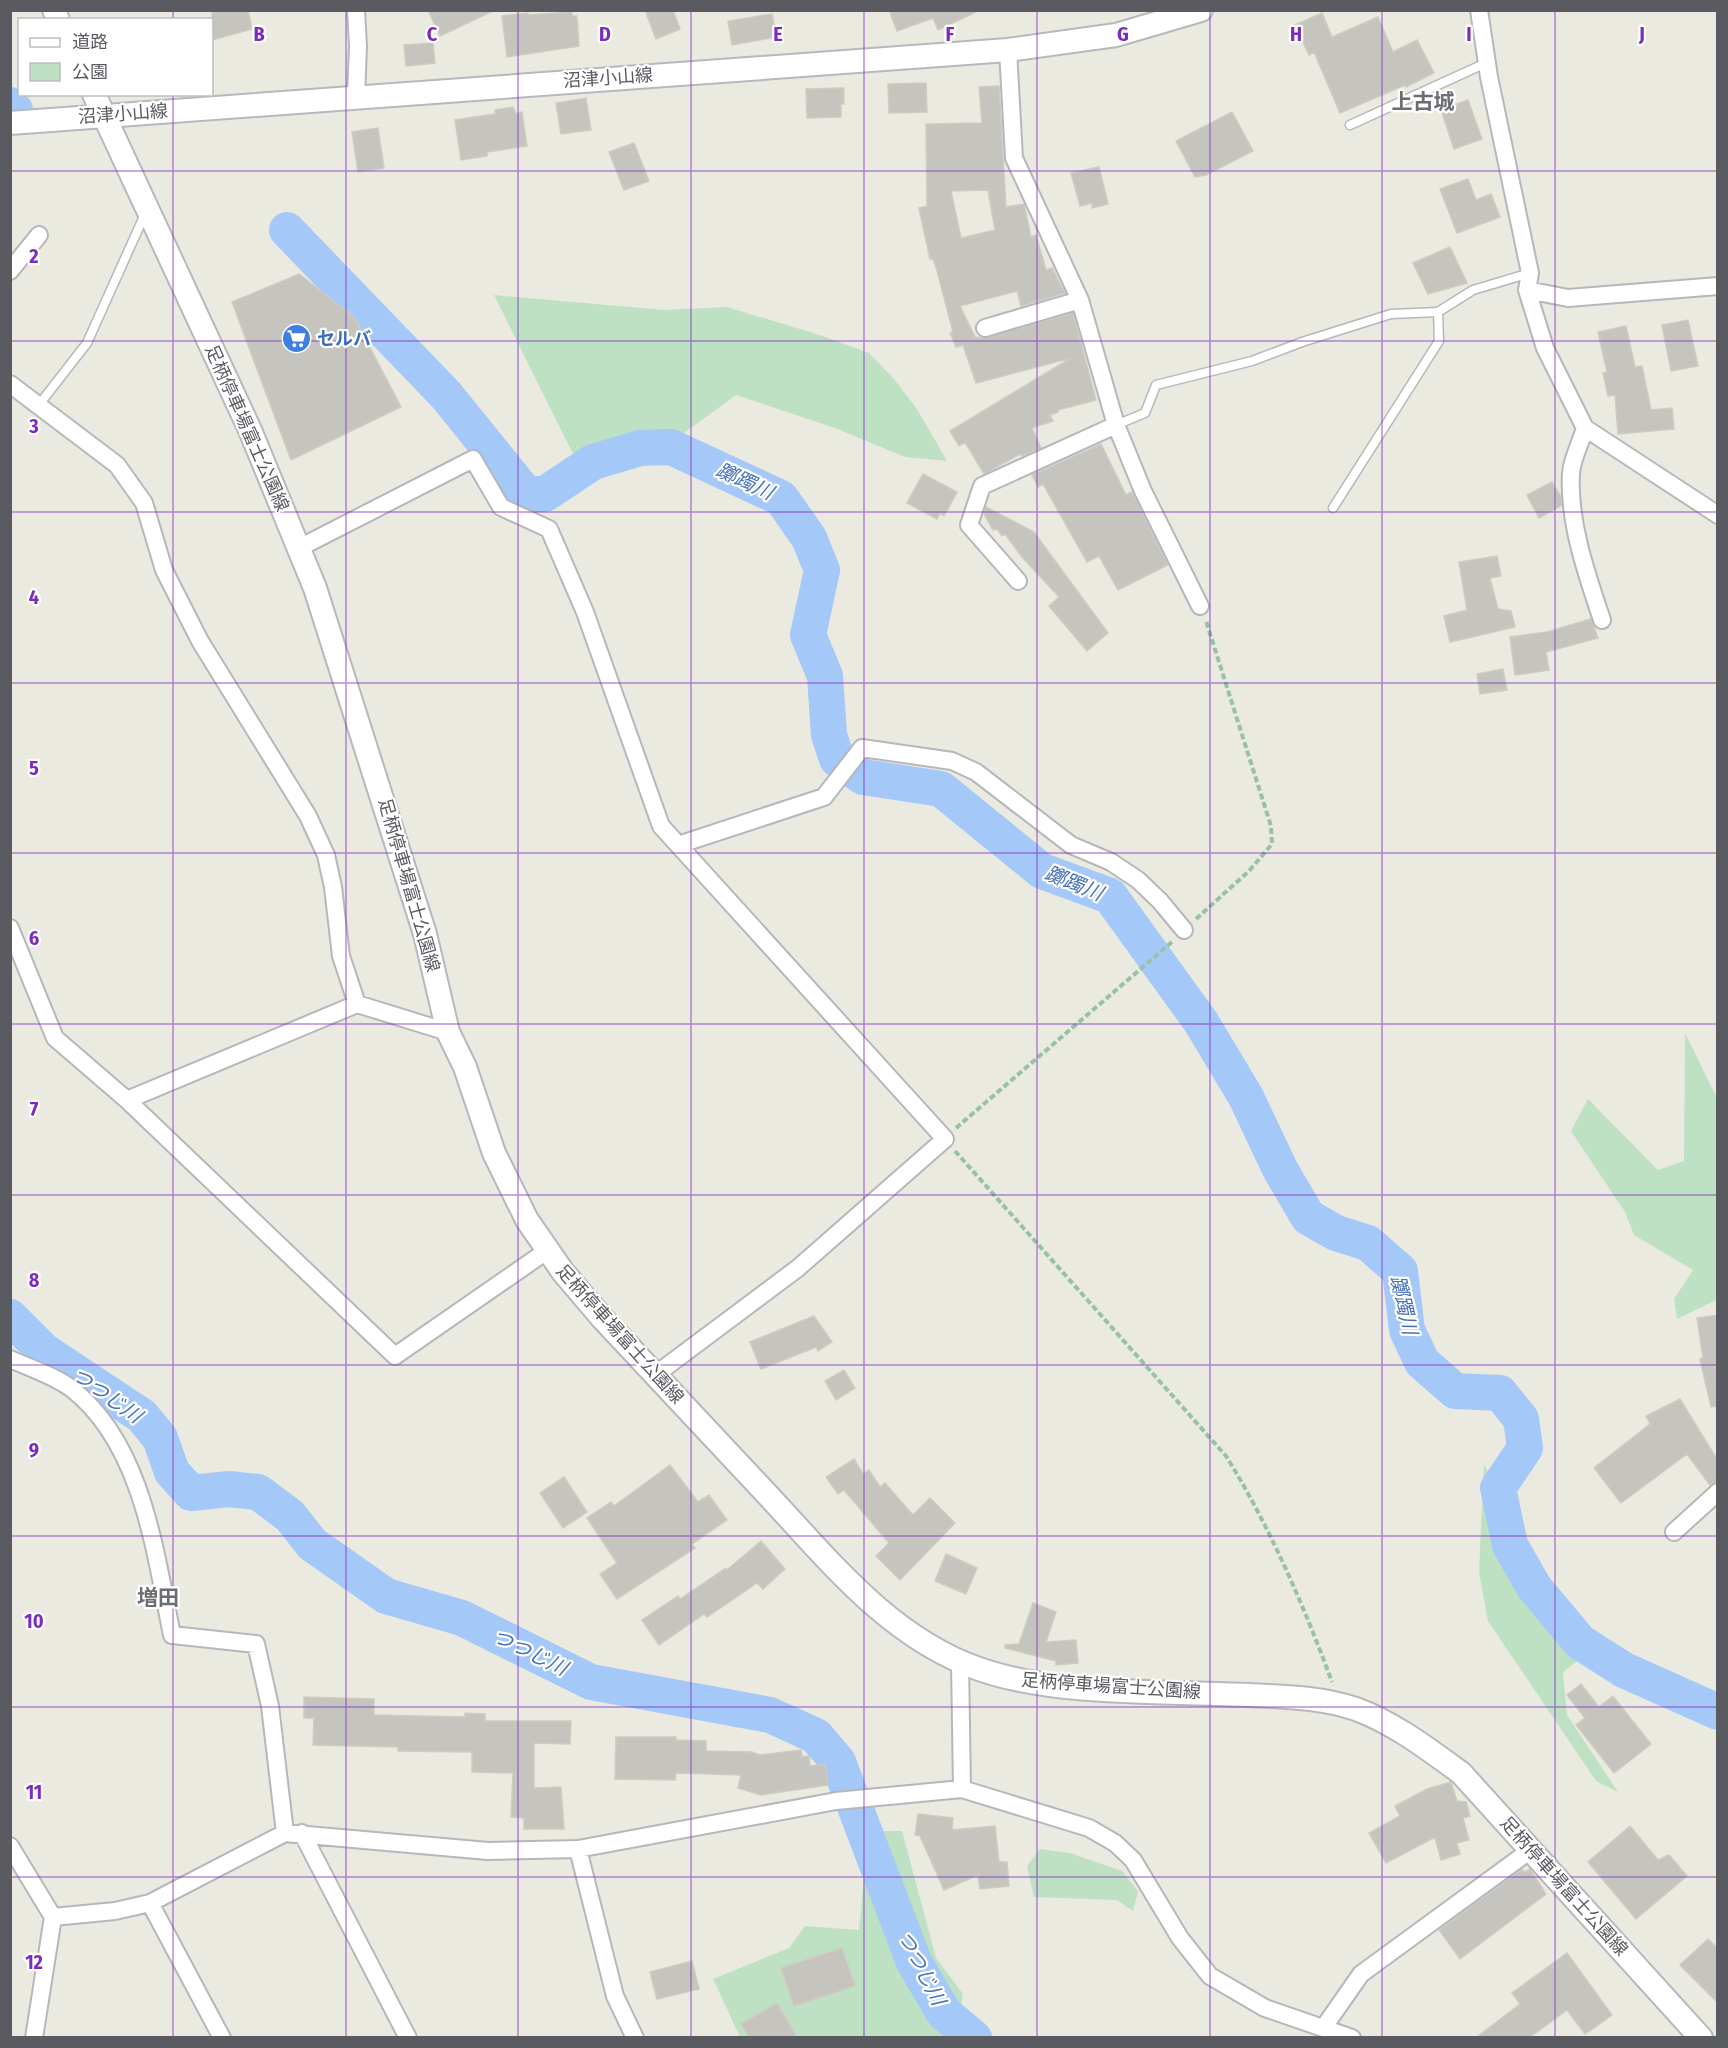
<svg xmlns="http://www.w3.org/2000/svg" width="1728" height="2048" font-family="'Fira Sans Condensed','Noto Sans JP',sans-serif">
  <style>
    .green { fill: #bee1c3 }
    .lines { fill: none; stroke-linecap: round; stroke-linejoin: round }
    .river { stroke: #a4c8f7; stroke-width: 36 }
    .building { fill: #c6c4be; stroke: #cfccbf; stroke-width: 1.5; fill-rule: evenodd }
    .lane-casing { stroke: #b6b7bc; stroke-width: 11 }
    .street-casing { stroke: #b6b7bc; stroke-width: 20 }
    .secondary-casing { stroke: #b6b8be; stroke-width: 26 }
    .path { stroke: #98c1a9; stroke-width: 4; stroke-dasharray: 6 3; stroke-linecap: butt }
    .lane { stroke: #fff; stroke-width: 8 }
    .street { stroke: #fff; stroke-width: 16 }
    .secondary { stroke: #fff; stroke-width: 22 }
    .grid { fill: none; stroke: #7b2cbf; stroke-width: 1.5; stroke-opacity: 0.55 }
    .labels { text-anchor: middle; stroke-width: 4.5; stroke-linejoin: round; paint-order: stroke }
    .street-label { font-size: 18px; fill: #595b60; stroke: #fff }
    .shop-label { font-size: 18px; font-weight: bold; fill: #366cbe; stroke: #fff; text-anchor: start }
    .water-label { font-size: 20px; font-style: italic; fill: #4971b8; stroke: #fff }
    .quarter-label { font-size: 21px; font-weight: bold; fill: #6a6d72; stroke: #fff }
    .grid-label { font-size: 20px; text-anchor: middle; font-weight: bold; fill: #7b2cbf; stroke: #fff; stroke-width: 4.5; stroke-linejoin: round; paint-order: stroke }
  </style>
  <rect width="100%" height="100%" fill="#ebeae0"/>
  <path class="green" d="M494 295 664 310 727 307 823 336 869 353 894 379 917 409 947 461 905 457 835 428 736 395 635 469 581 470Z
    M1685 1033 1717 1098 1718 1299 1677 1319 1674 1299 1693 1270 1634 1235 1625 1212 1571 1131 1588 1099 1658 1170 1684 1161Z
    M1484 1464 1581 1658 1563 1672 1567 1715 1618 1792 1596 1781 1488 1621 1479 1572Z
    M846 1831H902L936 1958 963 1994 955 2037H740L713 1979 789 1948 805 1926 859 1930 864 1878Z
    M1040 1849 1070 1853 1122 1871 1138 1891 1133 1911 1117 1900 1034 1897 1027 1866Z"/>
  <g class="lines">
    <path class="river" d="M10 105 15 110
      M287 230 446 395 526 494H545L593 462 640 448 671 447 781 498 809 538 822 570 808 635 825 676 829 735 837 759 863 777 941 789 1042 871 1110 896 1201 1022 1246 1097 1280 1169 1308 1217 1336 1233 1368 1243 1400 1271 1407 1330 1422 1362 1455 1391 1500 1393 1521 1419 1525 1448 1498 1488 1510 1545 1534 1587 1580 1642 1624 1670 1718 1712
      M10 1317 44 1351 142 1416 160 1438 172 1472 191 1493 229 1489 258 1492 290 1516 312 1544 386 1596 462 1618 591 1682 770 1715 816 1736 838 1762 914 1962 944 2013 974 2038"/>
  </g>
  <path class="building" d="M212 10H248L252 29 212 40Z
    M428 10H495L440 36Z
    M645 10H673L680 29 656 39Z
    M889 10H980L938 30 933 18 897 31Z
    M572 12V16H577L579 46 507 57 502 16 528 13V15Z
    M1322 13 1332 37 1378 17 1393 52 1417 40 1434 73 1406 87 1405 85 1340 113 1314 52 1309 55 1295 25Z
    M772 14 776 37 732 45 728 21Z
    M433 43 435 63 406 66 404 45Z
    M926 83 927 112 889 113 888 84Z
    M999 86 1006 207 1024 204 1031 237 1036 235 1046 270 1052 268 1065 293 1021 306 1017 291 960 306 975 337 983 338 1073 313 1096 400 1058 410V412L1050 415 1053 421 1032 428 1041 448 1022 456 1020 454 984 474 965 442 959 446 950 431 1071 358 976 383 963 345 956 347 950 333 953 332 936 267 933 259H930L919 208 927 206 926 124 982 123 979 87ZM988 190 995 230 961 238 951 191Z
    M844 88V104H841V117L807 118 806 89Z
    M586 98 591 130 561 134 556 103Z
    M1468 100 1482 139 1454 149 1441 110Z
    M513 107 516 114 522 112 527 146 487 152V156L461 160 455 120 495 114V110Z
    M1232 112 1253 151 1206 175 1195 177 1176 141Z
    M378 128 384 168 358 172 352 132Z
    M634 143 649 181 624 190 609 152Z
    M1099 167 1108 204 1092 208V203L1080 206 1071 173Z
    M1468 179 1476 200 1491 194 1500 217 1457 233 1440 189Z
    M1450 247 1467 283 1428 294 1413 263Z
    M299 274 354 317 401 407 291 460 232 302Z
    M1688 320 1698 366 1671 371 1662 325Z
    M1626 326 1635 367 1642 366 1651 410 1672 408 1674 429 1618 434 1615 395 1608 396 1603 373 1607 372 1598 332Z
    M1101 444 1126 495 1132 492 1168 565 1118 590 1099 556 1087 562 1043 484 1038 487 1032 475Z
    M923 474 957 492 944 516 940 513 937 519 907 503Z
    M1552 482 1561 497 1562 505 1539 518 1527 495Z
    M986 507 1034 532 1108 633 1087 651 1049 606 1059 597 1022 557 1005 534 1002 536 997 529 993 530 984 514Z
    M1497 556 1501 576 1490 578 1498 609 1511 611 1515 627 1450 642 1444 616 1467 610 1459 562Z
    M1591 619 1598 638 1546 652 1549 670 1515 675 1510 637 1547 632Z
    M1503 669 1507 690 1480 694 1477 674Z
    M1718 1315V1406L1711 1407 1700 1359 1703 1358 1697 1318Z
    M814 1316 832 1342 818 1351 816 1347 761 1369 750 1342Z
    M844 1370 855 1388 836 1400 825 1381Z
    M1680 1399 1718 1461V1482L1710 1485 1687 1454 1621 1503 1594 1468 1650 1424 1646 1416Z
    M854 1459 863 1474 869 1470 880 1487 885 1483 913 1515 930 1498 955 1523 900 1580 876 1556 889 1543 844 1490 838 1494 826 1477Z
    M670 1465 698 1502 709 1495 727 1520 692 1544 695 1548 617 1599 600 1574 617 1563 587 1518 611 1502 614 1506Z
    M564 1477 587 1512 563 1528 540 1493Z
    M761 1541 785 1569 763 1589 757 1583 707 1617 704 1614 659 1645 642 1620 678 1596 680 1599 726 1568 727 1570Z
    M946 1554 977 1568 966 1594 935 1581Z
    M1033 1603 1056 1612 1046 1642 1076 1640 1078 1663 1056 1665V1661L1005 1648V1645L1019 1644Z
    M1581 1684 1599 1707 1613 1696 1651 1744 1614 1773 1576 1725 1585 1718 1567 1695Z
    M304 1697 374 1699V1715L465 1717V1713L485 1714V1721H571L570 1744 534 1743V1788L561 1787 564 1829H524V1818L511 1817 513 1773 472 1772V1752L398 1751V1747L313 1745 314 1718H304Z
    M616 1737H676V1740L706 1741V1751L752 1752 760 1755 801 1750 802 1757 809 1756 810 1766 825 1764 828 1785 761 1795 738 1788 741 1775 676 1773 675 1780 615 1779Z
    M1451 1782 1457 1801 1466 1802 1470 1816 1463 1818 1469 1840 1457 1843 1460 1854 1441 1860 1435 1837 1386 1863 1369 1833 1400 1816 1395 1806 1427 1789Z
    M918 1814 953 1818 952 1830 995 1826 999 1862H1007L1009 1886 980 1889 978 1875 944 1890 920 1836 915 1835Z
    M1630 1826 1658 1860 1669 1855 1687 1876 1636 1919 1588 1862Z
    M1522 1869 1525 1872 1530 1869 1546 1894 1460 1959 1439 1930Z
    M1708 1939 1718 1949V2003L1680 1965Z
    M842 1948 855 1986 794 2006 781 1968Z
    M1567 1953 1612 2015 1585 2034 1567 2010 1530 2037H1477L1520 2004 1512 1993Z
    M692 1961 699 1989 657 1999 650 1972Z
    M777 2003 797 2037H749L741 2024Z"/>
  <g class="lines">
    <defs>
      <path id="lane" d="M1350 125 1486 63
        M1438 312 1473 290 1530 273
        M38 406 87 343 145 214
        M1116 425 1145 413 1156 385 1252 361 1302 342 1391 314 1438 312 1439 341 1333 508"/>
      <path id="street" d="M1479 10 1489 77 1530 273 1527 290 1545 348 1585 428 1718 515
        M1008 50 1014 158 1080 300 1116 425 1143 491 1200 606
        M356 96 358 46 356 10
        M10 271 39 235
        M1527 290 1568 298 1718 286
        M985 328 1080 300
        M10 384 117 465 144 503 164 570 200 641 308 816 326 855 333 887 341 956 357 1004 448 1032
        M1585 428C1581 442 1572 459 1571 473 1568 522 1587 575 1602 620
        M299 548 473 459 501 507 549 529 585 612 661 826 945 1139 798 1268 655 1375
        M1018 581 969 525 982 486 1116 425
        M678 845 824 797 862 748 952 761 976 772 1071 845 1111 862 1138 880 1160 901 1184 930
        M10 928 55 1038 127 1100 395 1356 548 1250
        M127 1100 357 1004
        M10 1359C30 1368 55 1376 72 1389 143 1445 155 1553 172 1635L256 1644 270 1706 285 1833
        M1674 1532 1718 1492
        M962 1789 1089 1828 1115 1843 1133 1860 1180 1938 1210 1976 1265 2008 1352 2038
        M302 1833 408 2038
        M10 1846 53 1917 34 2038
        M578 1849 615 1996 635 2038
        M150 1903 222 2038
        M53 1917 115 1911 150 1903 285 1833 488 1851 578 1849 836 1801 962 1789 960 1662
        M1324 2027 1361 1974 1532 1849"/>
      <path id="secondary" d="M54 10 58 20
        M94 94 250 430 315 588 425 934 448 1032 465 1067 494 1153 527 1220 563 1272 603 1319C657 1377 711 1434 764 1491 829 1560 888 1637 979 1669 1055 1696 1168 1691 1249 1695 1285 1697 1321 1697 1356 1709 1394 1723 1428 1749 1461 1773L1701 2038
        M10 123 1008 50 1116 35 1201 10"/>
    </defs>
    <use href="#lane" class="lane-casing"/>
    <use href="#street" class="street-casing"/>
    <use href="#secondary" class="secondary-casing"/>
    <path class="path" d="M1196 919 1249 871 1272 844 1271 826 1206 621
      M956 1128 1173 941
      M955 1151 1226 1456C1269 1525 1304 1606 1332 1682"/>
    <use href="#lane" class="lane"/>
    <use href="#street" class="street"/>
    <use href="#secondary" class="secondary"/>
  </g>
  <path class="grid" d="M173 10V20M346 10V2038M518 10V2038M691 10V2038M864 10V2038M1037 10V2038M1210 10V2038M1382 10V2038M1555 10V2038M173 94V2038M10 171H1718M10 341H1718M10 512H1718M10 683H1718M10 853H1718M10 1024H1718M10 1195H1718M10 1365H1718M10 1536H1718M10 1707H1718M10 1877H1718"/>
  <defs>
    <symbol id="supermarket-disc" viewBox="-11 -11 22 22"><circle r="9.5" fill="#3f7fe0" stroke="#fff"/><path d="M-6-5.5h2.5l.6 2H6L4.5 2H-2.5L-4.4-4H-6ZM-1.5 3.2a1.3 1.3 0 1 0 .1 0ZM3 3.2a1.3 1.3 0 1 0 .1 0Z" fill="#fff"/></symbol>
  </defs>
  <g fill-rule="evenodd">
    <use href="#supermarket-disc" x="280" y="322" width="33" height="33"/>
  </g>
  <g class="labels">
    <g class="street-label">
      <text transform="translate(608 78) rotate(-4)" y="6">沼津小山線</text>
      <text transform="translate(123 114) rotate(-4)" y="6">沼津小山線</text>
      <text transform="translate(247 428) rotate(66)" y="6">足柄停車場富士公園線</text>
      <text transform="translate(409 885) rotate(74)" y="6">足柄停車場富士公園線</text>
      <text transform="translate(620 1334) rotate(48)" y="6">足柄停車場富士公園線</text>
      <text transform="translate(1111 1686) rotate(4)" y="6">足柄停車場富士公園線</text>
      <text transform="translate(1564 1886) rotate(48)" y="6">足柄停車場富士公園線</text>
    </g>
    <g class="shop-label">
      <text x="317" y="345">セルバ</text>
    </g>
    <g class="water-label">
      <text transform="translate(745 481) rotate(25)" y="7">躑躅川</text>
      <text transform="translate(1074 883) rotate(22)" y="7">躑躅川</text>
      <text transform="translate(1404 1305) rotate(77)" y="7">躑躅川</text>
      <text transform="translate(107 1395) rotate(35)" y="7">つつじ川</text>
      <text transform="translate(530 1652) rotate(26)" y="7">つつじ川</text>
      <text transform="translate(922 1968) rotate(63)" y="7">つつじ川</text>
    </g>
    <g class="quarter-label">
      <text x="1423" y="109">上古城</text>
      <text x="158" y="1605">増田</text>
    </g>
  </g>
  <g class="grid-label">
    <text x="259" y="41">B</text>
    <text x="432" y="41">C</text>
    <text x="605" y="41">D</text>
    <text x="778" y="41">E</text>
    <text x="950" y="41">F</text>
    <text x="1123" y="41">G</text>
    <text x="1296" y="41">H</text>
    <text x="1469" y="41">I</text>
    <text x="1642" y="41">J</text>
    <text x="34" y="263">2</text>
    <text x="34" y="433">3</text>
    <text x="34" y="604">4</text>
    <text x="34" y="775">5</text>
    <text x="34" y="945">6</text>
    <text x="34" y="1116">7</text>
    <text x="34" y="1287">8</text>
    <text x="34" y="1457">9</text>
    <text x="34" y="1628">10</text>
    <text x="34" y="1799">11</text>
    <text x="34" y="1969">12</text>
  </g>
  <rect width="1728" height="2048" fill="none" stroke="#595b60" stroke-width="24"/>
  <rect x="18" y="18" width="195" height="78" fill="#ffffff" stroke="#bdbdbf" stroke-width="1.5"/>
  <rect x="30" y="38" width="30" height="9" fill="#ffffff" stroke="#bdbdbf" stroke-width="1.5"/>
  <text x="72" y="48" font-size="18" fill="#595b60">道路</text>
  <rect x="30" y="63" width="30" height="18" fill="#bee1c3" stroke="#bdbdbf" stroke-width="1.5"/>
  <text x="72" y="78" font-size="18" fill="#595b60">公園</text>
</svg>
